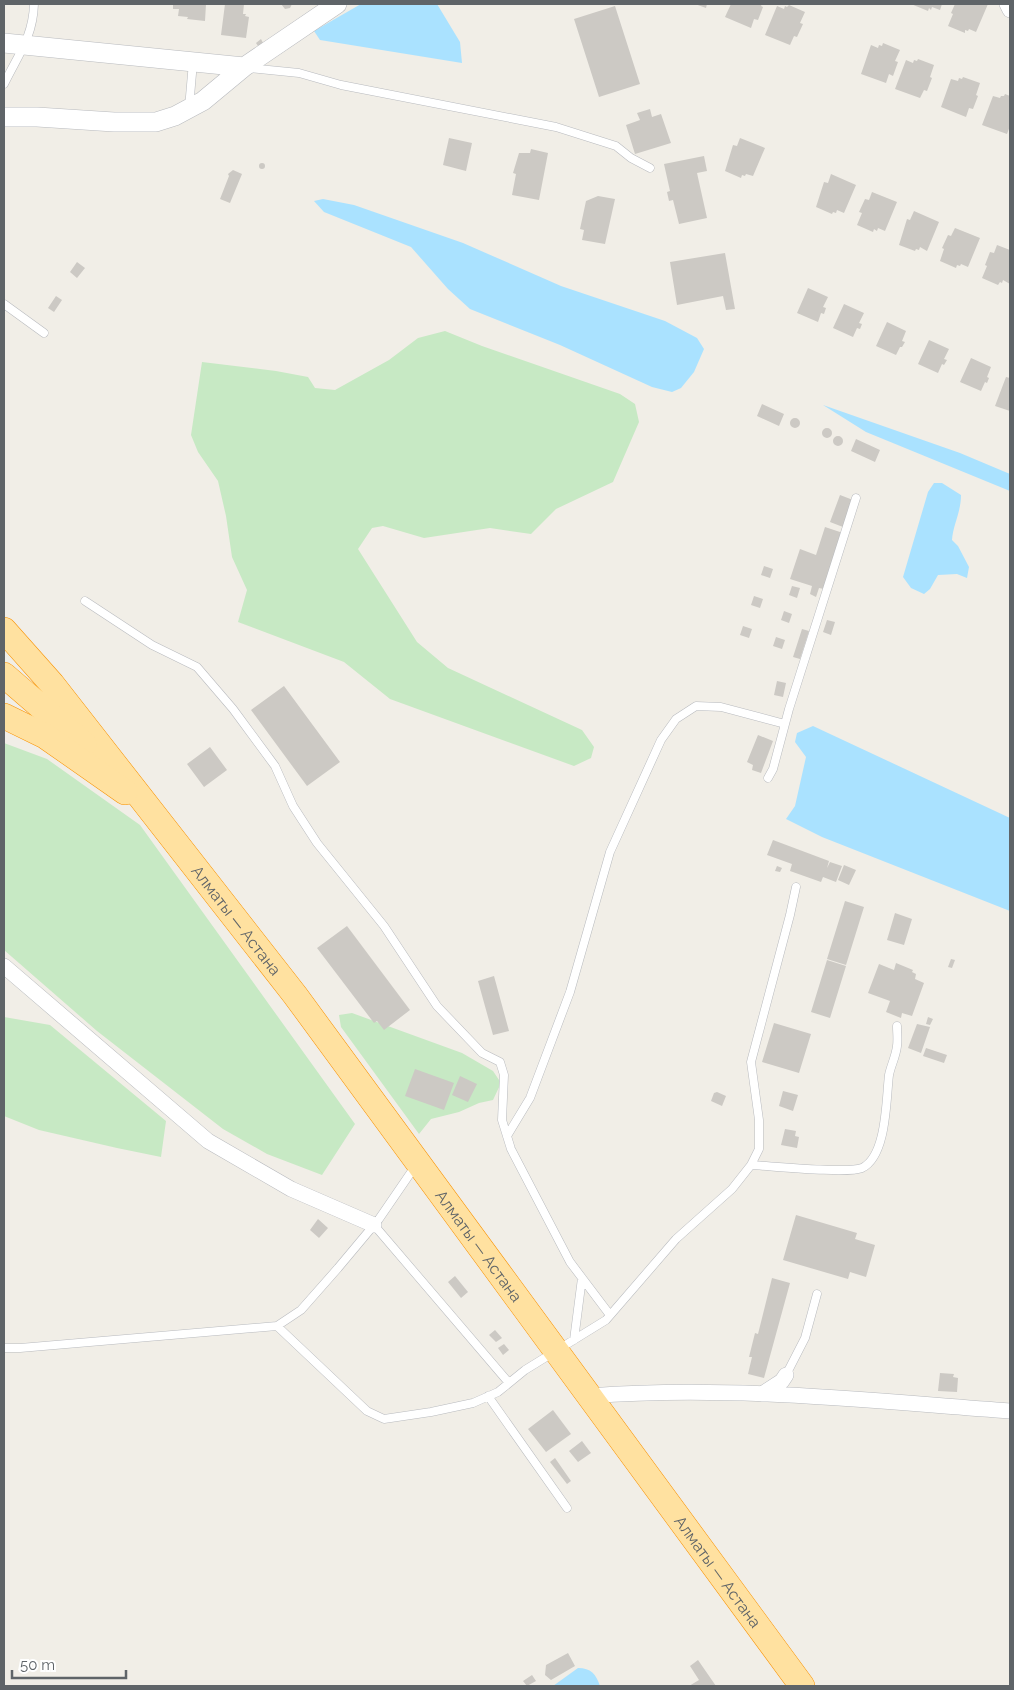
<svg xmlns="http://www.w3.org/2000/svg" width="1014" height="1690" font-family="Raleway,sans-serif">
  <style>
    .green { fill: #c7e9c4 }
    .water { fill: #aae2ff }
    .building { fill: #ccc9c4 }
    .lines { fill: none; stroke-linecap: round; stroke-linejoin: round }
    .service-casing { stroke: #b8babe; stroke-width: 9 }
    .minor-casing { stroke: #b8babe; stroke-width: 16 }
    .tertiary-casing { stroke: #b8babe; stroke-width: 20 }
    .trunk-casing { stroke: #f99200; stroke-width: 26 }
    .service { stroke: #fff; stroke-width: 8 }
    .minor { stroke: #fff; stroke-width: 15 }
    .tertiary { stroke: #fff; stroke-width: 19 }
    .trunk { stroke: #ffe1a0; stroke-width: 25 }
    .labels { text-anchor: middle; stroke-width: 5; stroke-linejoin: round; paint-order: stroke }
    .street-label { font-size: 16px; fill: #5f6468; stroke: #fff }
  </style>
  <rect width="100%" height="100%" fill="#f1eee7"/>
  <path class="green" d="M445 331 482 346 620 394 635 404 639 422 613 482 556 509 531 534 490 528 424 538 383 526 372 528 358 549 417 642 448 668 582 730 594 747 591 758 574 766 390 699 344 662 238 622 247 590 232 557 226 516 218 481 198 452 191 435 202 362 276 371 308 377 315 388 335 390 389 360 418 338Z
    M4 743 47 759 140 825 355 1124 322 1175 267 1154 223 1129 97 1031 4 950Z
    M352 1013 462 1053 493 1071 501 1083 493 1100 479 1103 459 1112 431 1119 419 1134 341 1027 339 1015Z
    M4 1017 50 1025 166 1121 161 1157 117 1148 39 1130 4 1116Z"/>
  <path class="water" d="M361 4H437L460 42 462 63 320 40 314 31Z
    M323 199 354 205 463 243 561 286 665 321 697 338 704 349 694 372 681 388 672 392 652 387 560 345 470 309 448 289 411 247 324 212 314 201Z
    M823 405 960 453 1010 474V491L866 432Z
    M934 483H942L961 495C961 512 953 525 952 540L958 546 969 567 967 578 957 574 938 575 930 589 924 594 911 588 903 577 928 492Z
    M813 726 1010 818V911L822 837 786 819 795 806 806 757 795 742 797 733Z
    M578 1668C591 1668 596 1674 600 1686H553Z"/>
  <path class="building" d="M173 4H206L205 21 187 19 188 17 178 16 179 9H173Z
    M225 4H244L243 14H246L245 16 249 17 246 38 221 35Z
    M281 4H292L290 8 285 9Z
    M695 4H707L706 8Z
    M731 4H762L761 6 763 7 758 20 754 19 751 28 725 17Z
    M911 4H942L940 10 932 7 931 10 929 8 928 11Z
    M955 4H988L976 32 969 29 968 31 965 30V33L948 26 953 14 951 13Z
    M789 5 805 12 800 23 803 24 797 37 794 36 790 45 765 35 777 6 784 9 785 6 787 7Z
    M615 6 640 84 599 97 574 19Z
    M261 39 263 43 258 46 256 43Z
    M883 43 900 50 895 61 898 62 893 76 889 74 886 83 861 74 871 45 878 48 879 45 882 46Z
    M918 59 934 65 930 77 932 78 927 91 924 90 920 98 895 89 906 60 913 63 914 60 917 61Z
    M963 77 980 83 976 95 978 96 973 109 969 108 966 117 941 107 951 79 958 81 959 78 962 79Z
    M1005 94 1010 96V126L1007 134 982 125 993 96 1000 98 1001 96H1004Z
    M650 109 652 117 661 114 671 143 635 154 626 125 640 120 637 113Z
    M449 138 472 143 466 171 443 165Z
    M740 138 765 148 753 176 746 174 745 176 742 175 741 178 725 171 733 145 737 146Z
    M531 149 548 153 539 200 512 195 516 174 513 173 519 153H530Z
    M704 156 707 171 697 173 707 218 679 224 673 200 669 201 667 192 670 191 664 164Z
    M259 166a3 3 0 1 1 6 0a3 3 0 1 1-6 0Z
    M233 170 242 174 230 203 220 199 229 176 228 174Z
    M831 174 856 185 844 213 837 210 836 213 833 212 832 214 816 207 824 182 828 183Z
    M872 192 897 202 885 231 878 228 877 231 874 229 873 232 857 225 862 213 859 212 865 199 869 200Z
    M598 196 615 199 605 244 582 240 584 230 580 229 586 201Z
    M914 211 939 222 927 251 920 247 919 250 916 249 915 251 899 245 907 219 910 220Z
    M955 228 980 238 968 267 961 264 960 266 957 265 956 268 940 261 944 249 942 248 948 235 951 236Z
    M997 245 1010 250V284L1003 280 1002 283 1000 282 998 285 982 278 987 266 985 265 990 252 994 253Z
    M725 253 735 309 726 310 723 296 677 305 670 262Z
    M77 262 85 268 77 278 70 272Z
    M808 288 828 297 823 307 826 308 824 314 821 313 818 322 797 313Z
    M56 296 62 300 54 312 48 308Z
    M844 304 864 313 859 323 862 324 860 329 857 328 853 337 833 328Z
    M887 322 906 331 902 341 905 342 902 347H900L896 355 876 346Z
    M929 340 949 349 944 359 947 360 944 365 942 364 938 373 918 364Z
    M971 358 991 367 987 377 989 378 987 383 985 382 981 391 960 382Z
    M1006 377 1010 378V411L995 406Z
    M762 404 784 414 779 426 757 416Z
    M790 423a5 5 0 1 1 10 0a5 5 0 1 1-10 0Z
    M822 433a5 5 0 1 1 10 0a5 5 0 1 1-10 0Z
    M833 441a5 5 0 1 1 10 0a5 5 0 1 1-10 0Z
    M856 439 880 450 875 462 851 451Z
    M840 495 853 500 843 527 830 522Z
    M825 527 843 533 824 589 819 588 816 597 810 594 812 586 790 579 800 549 816 555Z
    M764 566 773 569 770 578 761 575Z
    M792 586 800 588 797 598 789 595Z
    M754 596 763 599 760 608 751 605Z
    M784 611 792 614 789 623 781 620Z
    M827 620 835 622 831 635 823 632Z
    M743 626 752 629 749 638 740 635Z
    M802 629 809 631 800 659 793 657Z
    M776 637 785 640 782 649 773 646Z
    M777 681 786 683 783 697 774 695Z
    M284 686 340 762 307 786 251 710Z
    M758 735 773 741 761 773 752 770 753 765 747 762Z
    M210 747 227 770 204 787 187 764Z
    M773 840 829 861 827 868 830 862 842 866 836 882 823 877 821 882 790 871 792 864 767 855Z
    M844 865 856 870 849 885 838 880Z
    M777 866 782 868 780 872 775 871Z
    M845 901 864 907 846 965 827 959Z
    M895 913 912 919 904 945 887 940Z
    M347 926 410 1010 384 1030 377 1021 374 1023 317 948Z
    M951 959 955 960 952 968 948 967Z
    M827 960 846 966 830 1018 811 1012Z
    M896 963 913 970 912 972 916 974 915 979 924 983 912 1016 902 1013 901 1018 886 1012 890 1001 868 993 879 964 894 970Z
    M494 976 509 1031 493 1035 478 981Z
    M928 1017 933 1019 930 1025 926 1024Z
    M774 1023 811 1034 799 1073 762 1062Z
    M917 1024 930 1027 921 1053 908 1048Z
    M926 1048 947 1055 944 1063 923 1056Z
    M415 1069 454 1083 444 1110 405 1096Z
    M460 1076 477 1084 468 1102 452 1095Z
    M783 1091 798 1095 793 1111 779 1106Z
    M717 1092 726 1096 722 1106 711 1101 714 1093Z
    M785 1129 796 1131 795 1136 799 1137 797 1148 781 1145Z
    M796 1215 857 1233 855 1239 875 1245 866 1277 850 1272 848 1279 783 1260Z
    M318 1219 328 1228 319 1238 310 1230Z
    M455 1276 468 1292 461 1298 448 1282Z
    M772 1278 790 1283 764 1378 748 1374 752 1357H749L755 1333 758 1334Z
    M495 1330 502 1338 496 1342 489 1335Z
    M504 1344 509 1350 503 1355 498 1348Z
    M940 1373 954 1374 953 1377 958 1378 957 1392 938 1391Z
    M553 1410 571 1434 546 1452 528 1429Z
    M582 1441 591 1453 578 1462 569 1451Z
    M555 1458 571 1481 567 1484 550 1462Z
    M568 1653 575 1666 551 1680 545 1675 546 1665Z
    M698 1660 716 1686H689L699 1680 690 1666Z
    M532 1675 536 1681 527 1686 523 1681Z"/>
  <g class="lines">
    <defs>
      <path id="service" d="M250 68 299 73 341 85 556 127 616 146 631 158 650 168
        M4 84C18 55 33 37 34 4
        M189 108 193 62
        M4 304 44 333
        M85 601 152 645 197 667 233 709 275 766 293 806 317 843 384 926 437 1006 482 1053 500 1062 504 1075 502 1120 511 1149 570 1262 610 1315
        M768 778 773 769 789 709 856 498
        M507 1136 530 1098 570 992 610 852 661 740 676 719 696 706 721 707 785 724
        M751 1165C771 1166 848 1174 862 1168 887 1156 886 1099 889 1075 891 1065 896 1056 897 1046 898 1039 897 1033 897 1026
        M374 1225 509 1383
        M277 1326 367 1411 384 1419 431 1412 473 1403 498 1392 525 1370 606 1320 676 1239 732 1189 751 1165 759 1149V1120L751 1062 790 915 796 887
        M574 1340 582 1278
        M4 1348H20L277 1326 301 1310 338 1268 379 1219 416 1165
        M786 1375 805 1338 817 1294
        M488 1396 567 1508"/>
      <path id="minor" d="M1007 4 1010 10
        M4 966 208 1141 291 1189 374 1225
        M762 1394 782 1381 786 1375
        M590 1396C729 1385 871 1401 1010 1411"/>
      <path id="tertiary" d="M4 43 244 67
        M4 117H37L114 122H156L175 116 203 101 244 67 337 4"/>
      <g id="trunk">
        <path id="s1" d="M4 630 52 684 295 995 802 1686"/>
        <path d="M4 675 84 744"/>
        <path d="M4 716 45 736 125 792"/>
      </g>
    </defs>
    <use href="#service" class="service-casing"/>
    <use href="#minor" class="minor-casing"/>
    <use href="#tertiary" class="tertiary-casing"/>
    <use href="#trunk" class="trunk-casing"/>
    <use href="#service" class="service"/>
    <use href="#minor" class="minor"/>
    <use href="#tertiary" class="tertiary"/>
    <use href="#trunk" class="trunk"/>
  </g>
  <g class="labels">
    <g class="street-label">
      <text dy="6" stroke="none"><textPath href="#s1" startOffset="372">Алматы — Астана</textPath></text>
      <text dy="6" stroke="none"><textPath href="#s1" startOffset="778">Алматы — Астана</textPath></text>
      <text dy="6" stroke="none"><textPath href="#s1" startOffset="1182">Алматы — Астана</textPath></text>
    </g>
  </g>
  <rect width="1014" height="1690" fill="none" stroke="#5f6468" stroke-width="10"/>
  <path d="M12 1670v8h114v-8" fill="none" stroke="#5f6468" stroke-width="2.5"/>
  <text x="20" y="1670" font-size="15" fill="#5f6468" stroke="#ffffff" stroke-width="4" paint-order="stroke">50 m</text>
</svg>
